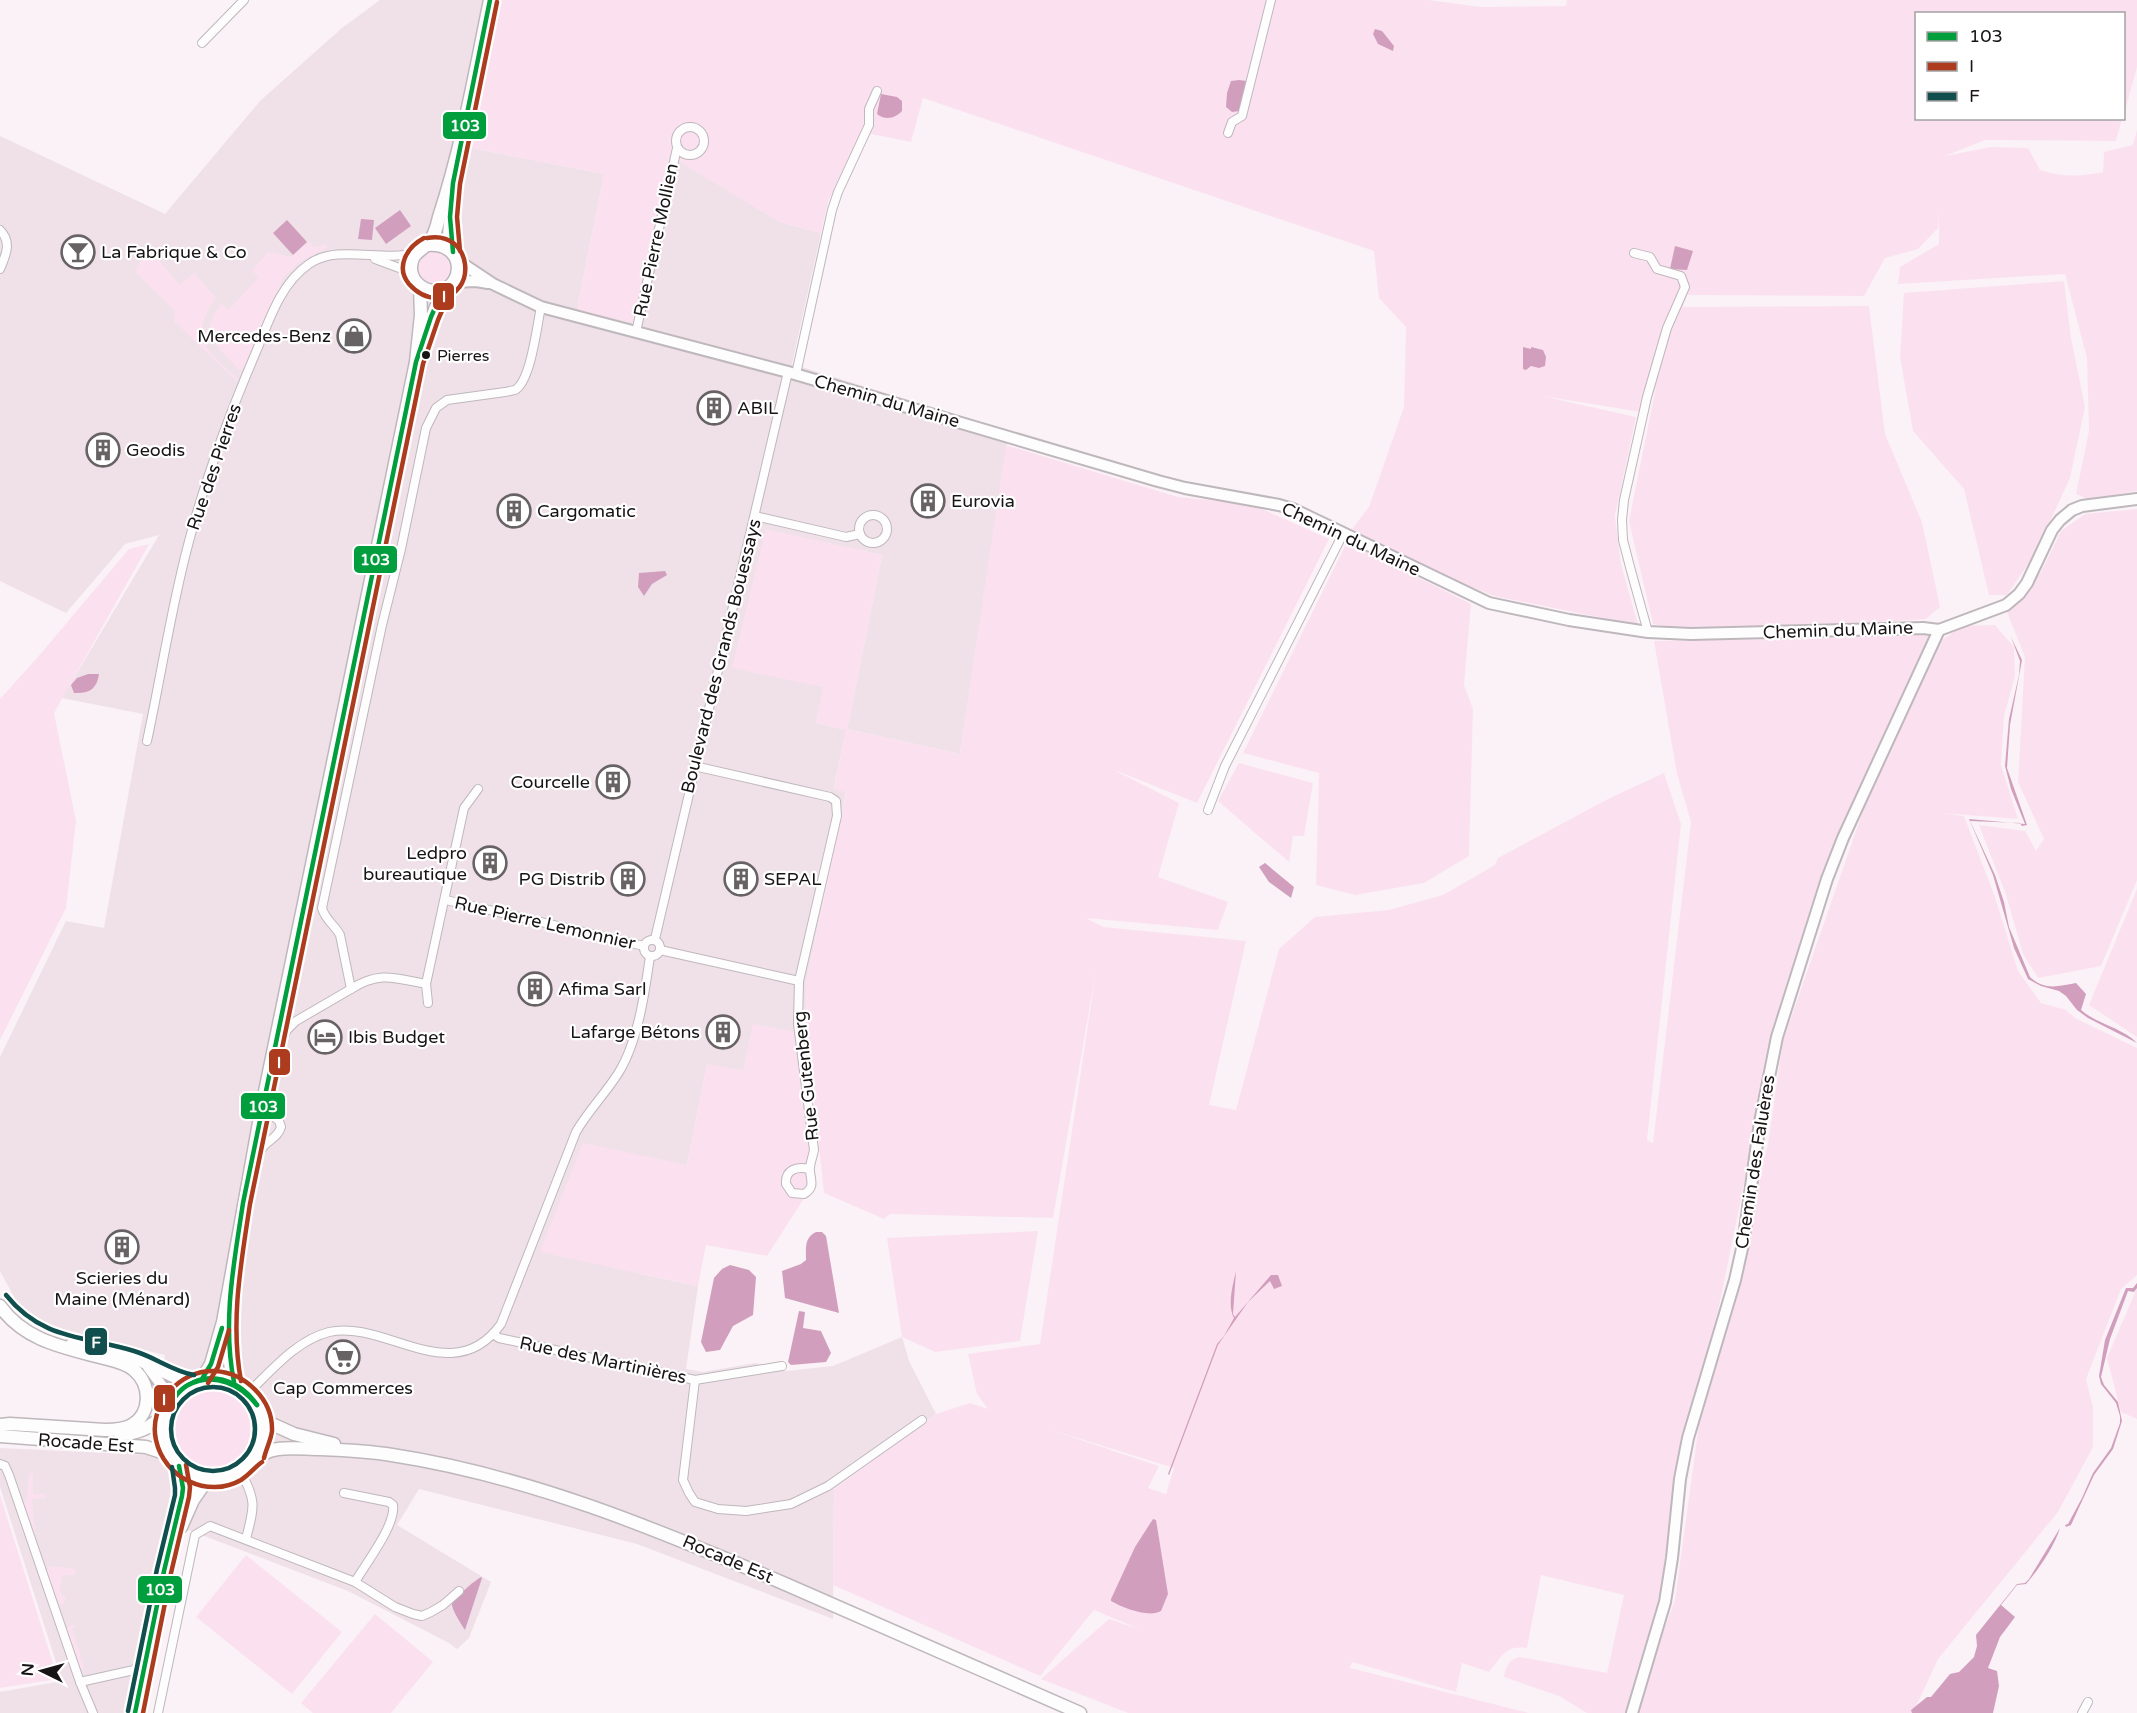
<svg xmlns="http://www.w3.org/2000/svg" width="2137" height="1713" viewBox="0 0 2137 1713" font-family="'Varela Round',sans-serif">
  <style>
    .built { fill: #f0e1e9 }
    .green { fill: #fbe1ef; fill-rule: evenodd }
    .water { fill: #d19fbd }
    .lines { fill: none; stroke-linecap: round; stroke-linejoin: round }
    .street-casing { stroke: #beb7bb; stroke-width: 10 }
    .secondary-casing { stroke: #beb7bb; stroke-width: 14 }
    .primary-casing { stroke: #beb7bb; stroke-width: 15 }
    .street { stroke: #fefdfe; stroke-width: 8 }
    .secondary { stroke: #fefdfe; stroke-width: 10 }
    .primary { stroke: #fefdfe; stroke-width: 12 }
    .bus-1-casing { stroke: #fff; stroke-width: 9 }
    .bus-2-casing { stroke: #fff; stroke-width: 9 }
    .bus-3-casing { stroke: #fff; stroke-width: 9 }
    .bus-1 { stroke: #009e3d; stroke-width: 4.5 }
    .bus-2 { stroke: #ad3c1e; stroke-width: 4.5 }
    .bus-3 { stroke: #104f4d; stroke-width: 4.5 }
    .bus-dot { fill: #181416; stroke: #fff; stroke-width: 2 }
    .labels { text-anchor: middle; stroke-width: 4.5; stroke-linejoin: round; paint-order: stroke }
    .bus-label { font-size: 16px; fill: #181416; stroke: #fff; text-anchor: start }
    .street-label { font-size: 18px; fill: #181416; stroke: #fff }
    .poi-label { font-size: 18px; fill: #181416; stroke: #fff; text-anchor: start }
    .line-badge { stroke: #fff; stroke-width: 2 }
    .badge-label { font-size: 16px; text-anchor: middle; font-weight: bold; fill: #fff }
  </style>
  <rect width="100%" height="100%" fill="#faf2f6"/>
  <polygon class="built" points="380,0 501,0 472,148 604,174 578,304 635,323 670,155 780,222 821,233 792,364 1009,431 960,754 847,729 882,555 766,530 824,687 816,723 846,730 834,788 846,791 806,984 807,1034 743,1071 707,1065 687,1165 641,1274 698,1286 686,1369 703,1372 755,1363 787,1371 833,1366 902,1337 909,1361 936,1414 834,1489 833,1619 637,1544 419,1489 397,1525 491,1582 469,1638 457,1649 449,1643 348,1591 165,1521 145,1609 125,1713 0,1713 0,1692 62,1681 0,1487 0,1448 149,1455 165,1355 55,1329 19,1306 0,1271 0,1057 66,921 104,928 143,714 62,698 159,535 125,544 66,613 0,581 0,136 165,214 260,101 342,28"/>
  <g class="green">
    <path d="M501,0H1429L1480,7L1566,6L1567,0H2137V67L2124,115V14H1916V118L2122,119L2116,141L1985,140L1945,156L1991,147L2028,148L2040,170C2063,177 2079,177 2103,172L2104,152L2133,145L2137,130V491L2088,499L2076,494L2089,431L2087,358L2065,274L1898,284L1900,267L1939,244V213L1938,228L1918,249L1885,258L1864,296L1687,295L1683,307L1869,306L1885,434L1922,522L1940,607L1926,619L1703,634L1653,624L1629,521L1656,387L1647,413L1542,396L1636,417L1615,516L1621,564L1638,625L1494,596L1426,568L1352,529L1369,507L1404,407L1406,327L1379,298L1374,251L923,98L911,142L861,132L828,202L821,233L780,222L670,156L635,323L577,310L604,174L472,148Z"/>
    <path d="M310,241L313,247L326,244L327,248L299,262L284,277L243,370L238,369C218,344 197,337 221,304L229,310L259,277L252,271L268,252L291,257Z"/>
    <path d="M148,248L180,285L194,273L216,298C187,338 207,351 238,379L237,381L174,321L175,311L135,272Z"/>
    <circle cx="435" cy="268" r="17"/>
    <polygon points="2064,281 2071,338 2085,407 2070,478 2035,554 2007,595 1989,595 1964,489 1913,431 1900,357 1904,293"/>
    <path d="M1006,445L1178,497L1251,504L1329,539L1197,803L1112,769L1179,803L1158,877L1228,902L1218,930L1086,918L1103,927L1246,941L1209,1105L1236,1110L1279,949L1315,917L1389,910L1443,895L1495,865L1498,858L1608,799L1664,773L1681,824L1647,1140L1653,1143L1691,822L1677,774L1654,641L1819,638L1931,633L1819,881L1780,1007L1721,1297L1669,1524L1663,1585L1658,1610L1625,1713H1587L1559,1696L1504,1677C1506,1666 1509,1659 1520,1657L1607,1673L1624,1595L1541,1575L1527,1648C1504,1645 1502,1657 1489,1672L1462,1663L1456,1692L1352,1662L1350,1668L1529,1713H1128L1041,1679L1109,1619L1139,1629L1094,1610L1040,1676L833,1585L834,1489L936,1414L970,1403L988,1409L977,1394L968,1354L1040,1344L1096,971L1053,1218L890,1214L884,1219L824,1193L808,1046L812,1186L767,1256L706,1245L698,1286L540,1252L583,1143L687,1165L707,1064L743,1071L753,1024L807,1034L806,984L846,792L834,789L846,730L816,723L823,687L732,668L766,529L882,555L847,729L960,754ZM1048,1429L1174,1468L1166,1494L1148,1488L1159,1466Z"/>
    <polygon points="2137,509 2137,880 2101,966 2038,978 2023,954 2006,895 1979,825 2025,831 2036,851 2044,839 2018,782 2025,657 2007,612 2041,572 2061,531 2085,514"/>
    <polygon points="1347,542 1471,604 1464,685 1473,709 1469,856 1424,883 1355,895 1316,885 1319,773 1243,753"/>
    <polygon points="149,544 54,713 76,821 66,908 0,1040 0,699 37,658 129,549"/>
    <polygon points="1995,625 2014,647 2015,676 2004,716 2001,765 2018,819 1941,813 1964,816 1995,897 2018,971 2041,1003 2066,1010 2075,1018 2137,1048 2137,1275 2121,1289 2086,1379 2093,1407 2093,1447 2058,1512 1938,1659 1913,1713 1633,1713 1675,1600 1705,1380 1768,1144 1783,1041 1865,805 1940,641 1963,626"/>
    <polygon points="1239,763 1313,783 1304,836 1293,836 1289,862 1218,801"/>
    <polygon points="2137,889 2137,1037 2089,1005"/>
    <polygon points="1038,1231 1020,1341 935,1352 902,1337 887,1238"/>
    <polygon points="2137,1288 2137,1419 2121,1412 2107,1358"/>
    <circle cx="213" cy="1430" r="43"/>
    <polygon points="33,1472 33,1494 45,1494 45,1499 32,1499 35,1538 33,1537 22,1501 27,1499 29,1474"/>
    <polygon points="0,1495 58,1679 0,1688"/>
    <polygon points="246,1555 342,1632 292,1694 196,1617"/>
    <polygon points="50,1566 75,1569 75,1575 62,1575 62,1582 59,1586 62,1595 66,1599 63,1604 59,1605 56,1602 46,1573"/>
    <polygon points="375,1614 433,1662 391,1713 313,1713 301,1703"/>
    <polygon points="70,1625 78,1626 72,1628 84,1668 80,1669 66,1630"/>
  </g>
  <g class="water">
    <polygon points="1375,29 1382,31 1394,46 1393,51 1378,44 1373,34"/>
    <polygon points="1239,80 1247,81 1240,111 1232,112 1226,107 1227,93 1231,81"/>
    <path d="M881,94L897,97L902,101V111C896,118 885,121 877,114Z"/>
    <polygon points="400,210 411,226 386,244 375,228"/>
    <polygon points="361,219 374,220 372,240 358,239"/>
    <polygon points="287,220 307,242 293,255 273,233"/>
    <polygon points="1675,246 1693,251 1687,270 1670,269"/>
    <polygon points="1523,347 1531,349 1531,347 1543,350 1546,357 1545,366 1539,368 1531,366 1526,370 1523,369"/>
    <polygon points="665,571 667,575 652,584 644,596 638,587 639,573"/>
    <path d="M2011,637L2022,660L2010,725L2007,768L2027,825L2022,826L2020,823L1970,821L1995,875L2004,902L2009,927L2030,977C2045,991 2058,986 2076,983L2086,994L2081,1010C2097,1024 2123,1028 2137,1043L2088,1018L2077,1010L2066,996L2059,991L2041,986L2028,979L2014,948L1993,875L1969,819L2025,824L2011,789L2005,766L2009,719L2019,675L2020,661Z"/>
    <path d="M88,674H99C97,689 89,694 74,693L71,685L77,678Z"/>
    <polygon points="1265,863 1294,887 1291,898 1269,882 1259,867"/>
    <path d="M816,1232H822L826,1236L839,1313L785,1298L782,1271L801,1264L806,1260C806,1248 804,1238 816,1232Z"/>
    <polygon points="730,1265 749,1270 756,1277 753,1315 733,1326 720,1350 706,1352 701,1342 714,1278 722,1269"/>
    <path d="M1236,1271L1233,1314L1235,1317L1271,1275H1278L1282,1286L1274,1289L1270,1281L1248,1302L1218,1345L1169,1475L1168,1474L1217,1344L1224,1336L1234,1318C1227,1306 1233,1284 1236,1271Z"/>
    <polygon points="2137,1283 2137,1288 2134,1292 2128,1291 2110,1339 2101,1377 2104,1385 2118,1402 2122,1421 2113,1449 2094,1475 2071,1525 2066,1527 2065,1525 2068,1524 2082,1498 2093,1473 2111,1448 2120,1423 2120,1416 2116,1403 2101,1384 2099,1376 2105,1340 2126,1288 2133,1288"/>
    <polygon points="799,1311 805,1312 803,1328 821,1331 831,1353 826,1362 791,1365 788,1362"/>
    <path d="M1153,1519L1156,1520L1157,1526L1168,1594L1161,1611C1149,1618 1123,1608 1111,1601V1599L1135,1547Z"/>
    <path d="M2060,1528C2054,1547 2039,1569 2026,1584L2017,1585L2001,1605L2015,1617L2000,1637L1988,1668L1997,1671L1999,1686L1993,1713H1912L1911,1710L1927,1697H1931L1950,1674L1959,1672L1974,1657L1977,1646L1976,1635L2017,1584L2025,1583L2029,1579Z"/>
    <path d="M481,1577L482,1578L465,1630C462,1626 451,1608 452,1604C455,1597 474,1581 481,1577Z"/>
  </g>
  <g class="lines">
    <defs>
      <g id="street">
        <polyline points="202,43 244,0"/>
        <circle cx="690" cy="141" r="14"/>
        <polyline points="1228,133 1232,122 1242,116 1271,0"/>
        <path d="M0,230C12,242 6,255 0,269"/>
        <polyline points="1634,253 1650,257 1657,269 1681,276 1685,287 1667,328 1647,397 1624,500 1622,520 1623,540 1630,567 1648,632"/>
        <polyline points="375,259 402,269 413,276"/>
        <polyline points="636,332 677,148"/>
        <polyline points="796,374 832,210 838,192 869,125 869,109 877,91"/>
        <circle cx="873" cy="529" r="14"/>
        <polyline points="755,516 846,537 860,534"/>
        <path d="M147,741C161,676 171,609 188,545C205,479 229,415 256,352C269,321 280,284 309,264C337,244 382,262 415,253"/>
        <polyline points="694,766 830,797 836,801 837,816 799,981"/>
        <polyline points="1208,810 1225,766 1343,534"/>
        <polyline points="446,900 644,946"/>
        <polyline points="655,939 788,372"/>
        <circle cx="652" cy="948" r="8"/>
        <path d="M660,950L799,981L798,1024L814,1150C813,1156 809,1166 810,1171C811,1182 815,1187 804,1194L792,1193L786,1184C785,1170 796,1166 809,1169"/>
        <path d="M426,984C394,978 380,971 351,989L340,935C335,925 325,920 322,908L382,625L401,549L426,428L436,408L447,400L505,392C506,392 514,390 515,390C531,381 537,325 541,307"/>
        <polyline points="428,1003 426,984 464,808 478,789"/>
        <polyline points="277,1049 287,1030 296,1021 351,989"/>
        <path d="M257,1159C262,1140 277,1141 281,1127L279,1121L262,1106"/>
        <polyline points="493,1334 499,1338 695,1380 683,1480 689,1493 695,1502 718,1509 746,1511 791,1504 828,1486 922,1420"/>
        <polyline points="695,1380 782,1366"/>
        <path d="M249,1392C272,1370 297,1340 329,1332C385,1319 453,1391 501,1324L576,1132C588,1111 606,1093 619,1072C638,1041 645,992 650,956"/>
        <polyline points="0,1464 5,1466 9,1475 80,1682 93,1713"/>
        <path d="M241,1472C257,1502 254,1507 246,1539"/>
        <path d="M344,1493L389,1502L393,1505C396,1525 366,1563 355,1582"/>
        <polyline points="80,1682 134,1670 141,1662 142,1658"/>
        <polyline points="158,1713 195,1535 210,1526 355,1582 395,1607 413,1614 422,1616 431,1612 443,1605 459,1591"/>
        <polyline points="2082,1713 2088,1702"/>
      </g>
      <g id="secondary">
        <polyline points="457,260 493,284 541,307 788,372 1158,481 1185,488 1279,505 1293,509 1489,603 1569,620 1648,632 1691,634 1923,628 1939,630 2006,605 2019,594 2027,583 2052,530 2060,520 2072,510 2082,506 2137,499"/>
        <polyline points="453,282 476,281 488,283"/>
        <polyline points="71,1344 135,1359 175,1378 193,1382"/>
        <polyline points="148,1367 165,1390 169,1404"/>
        <polyline points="1632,1713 1665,1602 1672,1558 1680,1479 1688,1438 1735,1280 1743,1244 1760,1122 1777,1037 1827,879 1843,838 1939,630"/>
      </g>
      <g id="primary">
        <polyline points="452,196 449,236 453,252"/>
        <path d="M428,245C466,242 466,287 438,291C423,292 410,281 411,266C412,252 422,251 429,242C435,235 437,226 439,217C462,147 475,73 490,0"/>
        <polyline points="423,341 443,289"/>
        <path d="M0,1306C24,1340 62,1347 100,1357C111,1360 125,1362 134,1370C151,1384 152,1413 132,1425C124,1430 114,1430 105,1430L10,1424L0,1425"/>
        <path d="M230,1321C228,1343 228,1361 234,1382"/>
        <polyline points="202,1379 211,1364 223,1322 262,1106 416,362 421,315 420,286"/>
        <polyline points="263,1420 294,1434 334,1444"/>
        <path d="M120,1434C139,1434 151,1427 164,1415"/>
        <polyline points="0,1436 146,1447 170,1455"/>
        <path d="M257,1456C287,1388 199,1349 169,1405C150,1439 177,1482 216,1480C243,1478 253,1452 278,1449C292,1447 306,1449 320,1449C344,1450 368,1451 392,1455C529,1476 656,1529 783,1583C883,1626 981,1670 1080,1713"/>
        <polyline points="181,1527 193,1500 207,1480"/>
        <polyline points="135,1713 164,1571 182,1496 183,1488 179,1466"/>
      </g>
    </defs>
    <use href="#street" class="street-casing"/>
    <use href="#secondary" class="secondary-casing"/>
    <use href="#primary" class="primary-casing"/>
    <use href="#street" class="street"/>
    <use href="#secondary" class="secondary"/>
    <use href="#primary" class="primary"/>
    <defs>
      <g id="bus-1">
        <polyline points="453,252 450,217 453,183 490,0"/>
        <polyline points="202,1379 211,1364 222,1328"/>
        <path d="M234,1382C222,1322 234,1263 243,1203L416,362L431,317L443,289"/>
        <path d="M174,1398C198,1367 237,1375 257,1405"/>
        <path d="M174,1398C178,1393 183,1387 188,1385C215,1372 240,1384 257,1405"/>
        <polyline points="135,1713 164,1571 182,1496 183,1488 179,1466"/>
      </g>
      <g id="bus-2">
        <path d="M424,238C407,247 395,267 409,284C417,293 425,298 437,298C479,297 473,229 427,238"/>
        <polyline points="460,251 457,217 460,184 497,2"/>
        <path d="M241,1381C230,1322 241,1263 250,1204L423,364L438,320L450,292"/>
        <polyline points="208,1383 218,1367 229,1330"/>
        <path d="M262,1462C255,1467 249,1475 241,1480C208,1499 164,1478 156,1440C148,1405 180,1369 215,1371C246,1373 273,1400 272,1431C271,1440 266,1449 264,1458"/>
        <polyline points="143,1713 171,1573 189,1497 190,1487 186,1465"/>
      </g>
      <g id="bus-3">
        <path d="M6,1295C42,1340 84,1336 134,1351C155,1357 172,1371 194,1375"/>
        <circle cx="213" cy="1429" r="42"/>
        <polyline points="128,1711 157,1569 175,1495 175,1488 172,1467"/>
      </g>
    </defs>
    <use href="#bus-1" class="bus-1-casing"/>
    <use href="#bus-2" class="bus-2-casing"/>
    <use href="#bus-3" class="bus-3-casing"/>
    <use href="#bus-1" class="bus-1"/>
    <use href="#bus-2" class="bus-2"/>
    <use href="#bus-3" class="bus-3"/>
  </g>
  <defs>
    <symbol id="bar-ring" viewBox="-11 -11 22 22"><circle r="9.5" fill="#fff" stroke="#676264" stroke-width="1.5"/><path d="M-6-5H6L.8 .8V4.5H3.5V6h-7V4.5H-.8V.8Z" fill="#676264"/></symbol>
    <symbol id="shop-ring" viewBox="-11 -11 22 22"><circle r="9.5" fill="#fff" stroke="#676264" stroke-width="1.5"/><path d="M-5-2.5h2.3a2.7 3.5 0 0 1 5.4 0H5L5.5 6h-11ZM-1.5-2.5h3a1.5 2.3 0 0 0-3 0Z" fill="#676264"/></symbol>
    <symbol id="building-ring" viewBox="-11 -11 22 22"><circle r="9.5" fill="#fff" stroke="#676264" stroke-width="1.5"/><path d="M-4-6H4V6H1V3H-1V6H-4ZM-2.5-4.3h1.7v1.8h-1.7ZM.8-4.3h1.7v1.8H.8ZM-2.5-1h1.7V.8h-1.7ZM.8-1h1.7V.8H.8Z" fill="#676264"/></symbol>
    <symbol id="hotel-ring" viewBox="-11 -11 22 22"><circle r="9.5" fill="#fff" stroke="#676264" stroke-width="1.5"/><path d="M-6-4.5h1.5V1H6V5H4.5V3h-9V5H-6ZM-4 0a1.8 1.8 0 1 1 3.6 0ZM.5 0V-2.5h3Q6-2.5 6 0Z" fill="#676264"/></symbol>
    <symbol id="supermarket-ring" viewBox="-11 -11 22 22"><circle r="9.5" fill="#fff" stroke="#676264" stroke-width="1.5"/><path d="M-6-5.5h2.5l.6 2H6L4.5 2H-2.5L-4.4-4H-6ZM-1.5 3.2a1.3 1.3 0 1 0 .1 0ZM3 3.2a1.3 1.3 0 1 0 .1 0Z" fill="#676264"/></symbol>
  </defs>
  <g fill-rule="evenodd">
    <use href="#bar-ring" x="59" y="233" width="38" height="38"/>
    <use href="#shop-ring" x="335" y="317" width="38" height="38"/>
    <use href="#building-ring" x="695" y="389" width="38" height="38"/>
    <use href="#building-ring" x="84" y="431" width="38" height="38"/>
    <use href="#building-ring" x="909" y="482" width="38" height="38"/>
    <use href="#building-ring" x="495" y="492" width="38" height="38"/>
    <use href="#building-ring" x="594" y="763" width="38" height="38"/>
    <use href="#building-ring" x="471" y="844" width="38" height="38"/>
    <use href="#building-ring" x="609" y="860" width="38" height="38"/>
    <use href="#building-ring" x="722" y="860" width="38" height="38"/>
    <use href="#building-ring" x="516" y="970" width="38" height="38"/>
    <use href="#building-ring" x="704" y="1013" width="38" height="38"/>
    <use href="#hotel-ring" x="306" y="1018" width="38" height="38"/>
    <use href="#building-ring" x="103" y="1228" width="38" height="38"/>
    <use href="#supermarket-ring" x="324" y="1338" width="38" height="38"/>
  </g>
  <circle class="bus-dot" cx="426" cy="355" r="5"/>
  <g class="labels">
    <g class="bus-label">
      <text x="437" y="361">Pierres</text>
    </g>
    <g class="street-label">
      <text transform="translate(656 240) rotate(-78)" y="6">Rue Pierre Mollien</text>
      <text transform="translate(887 401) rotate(16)" y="6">Chemin du Maine</text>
      <text transform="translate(214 467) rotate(-71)" y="6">Rue des Pierres</text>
      <text transform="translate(1351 539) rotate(25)" y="6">Chemin du Maine</text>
      <text transform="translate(1838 630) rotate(-2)" y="6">Chemin du Maine</text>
      <text transform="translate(721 656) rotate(-76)" y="6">Boulevard des Grands Bouessays</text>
      <text transform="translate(545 923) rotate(13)" y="6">Rue Pierre Lemonnier</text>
      <text transform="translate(806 1076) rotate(-96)" y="6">Rue Gutenberg</text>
      <text transform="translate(1755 1162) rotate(-81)" y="6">Chemin des Faluères</text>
      <text transform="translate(603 1360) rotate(12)" y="6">Rue des Martinières</text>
      <text transform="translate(86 1443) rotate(4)" y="6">Rocade Est</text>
      <text transform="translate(728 1559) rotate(23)" y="6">Rocade Est</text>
    </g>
    <g class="poi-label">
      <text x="101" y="258">La Fabrique &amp; Co</text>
      <text x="331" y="342" text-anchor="end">Mercedes-Benz</text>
      <text x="737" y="414">ABIL</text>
      <text x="126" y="456">Geodis</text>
      <text x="951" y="507">Eurovia</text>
      <text x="537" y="517">Cargomatic</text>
      <text x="590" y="788" text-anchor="end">Courcelle</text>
      <text x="467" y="859" text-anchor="end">Ledpro<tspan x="467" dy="21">bureautique</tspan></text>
      <text x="605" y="885" text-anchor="end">PG Distrib</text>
      <text x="764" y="885">SEPAL</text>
      <text x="558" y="995">Afima Sarl</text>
      <text x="700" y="1038" text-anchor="end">Lafarge Bétons</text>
      <text x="348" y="1043">Ibis Budget</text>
      <text x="122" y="1284" text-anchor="middle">Scieries du<tspan x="122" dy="21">Maine (Ménard)</tspan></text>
      <text x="343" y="1394" text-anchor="middle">Cap Commerces</text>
    </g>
  </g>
  <g class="line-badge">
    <rect x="442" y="111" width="45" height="29" rx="6" fill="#009e3d"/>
    <rect x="432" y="282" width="23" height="29" rx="6" fill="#ad3c1e"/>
    <rect x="353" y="545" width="45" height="29" rx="6" fill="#009e3d"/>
    <rect x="268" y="1048" width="23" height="28" rx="6" fill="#ad3c1e"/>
    <rect x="240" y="1092" width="46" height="28" rx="6" fill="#009e3d"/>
    <rect x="84" y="1327" width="24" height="29" rx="6" fill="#104f4d"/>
    <rect x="153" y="1384" width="23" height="29" rx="6" fill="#ad3c1e"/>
    <rect x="137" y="1575" width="46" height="29" rx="6" fill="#009e3d"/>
  </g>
  <g class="badge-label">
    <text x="465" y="131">103</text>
    <text x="444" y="302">I</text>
    <text x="375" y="565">103</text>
    <text x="279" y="1068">I</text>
    <text x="263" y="1112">103</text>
    <text x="96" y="1348">F</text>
    <text x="164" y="1405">I</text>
    <text x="160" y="1595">103</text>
  </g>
  <rect x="1915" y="12" width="210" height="108" fill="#ffffff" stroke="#a3a1a2" stroke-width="1.5"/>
  <rect x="1927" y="32" width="30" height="9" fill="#009e3d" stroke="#a3a1a2" stroke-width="1.5"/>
  <text x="1969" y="42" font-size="18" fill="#181416">103</text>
  <rect x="1927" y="62" width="30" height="9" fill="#ad3c1e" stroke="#a3a1a2" stroke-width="1.5"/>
  <text x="1969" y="72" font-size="18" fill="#181416">I</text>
  <rect x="1927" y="92" width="30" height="9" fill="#104f4d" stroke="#a3a1a2" stroke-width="1.5"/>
  <text x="1969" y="102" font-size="18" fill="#181416">F</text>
  <g transform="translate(42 1671) rotate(275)" stroke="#ffffff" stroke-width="4.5" paint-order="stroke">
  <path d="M0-4.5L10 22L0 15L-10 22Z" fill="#181416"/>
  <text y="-9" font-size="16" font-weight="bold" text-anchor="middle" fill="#181416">N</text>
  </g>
</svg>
